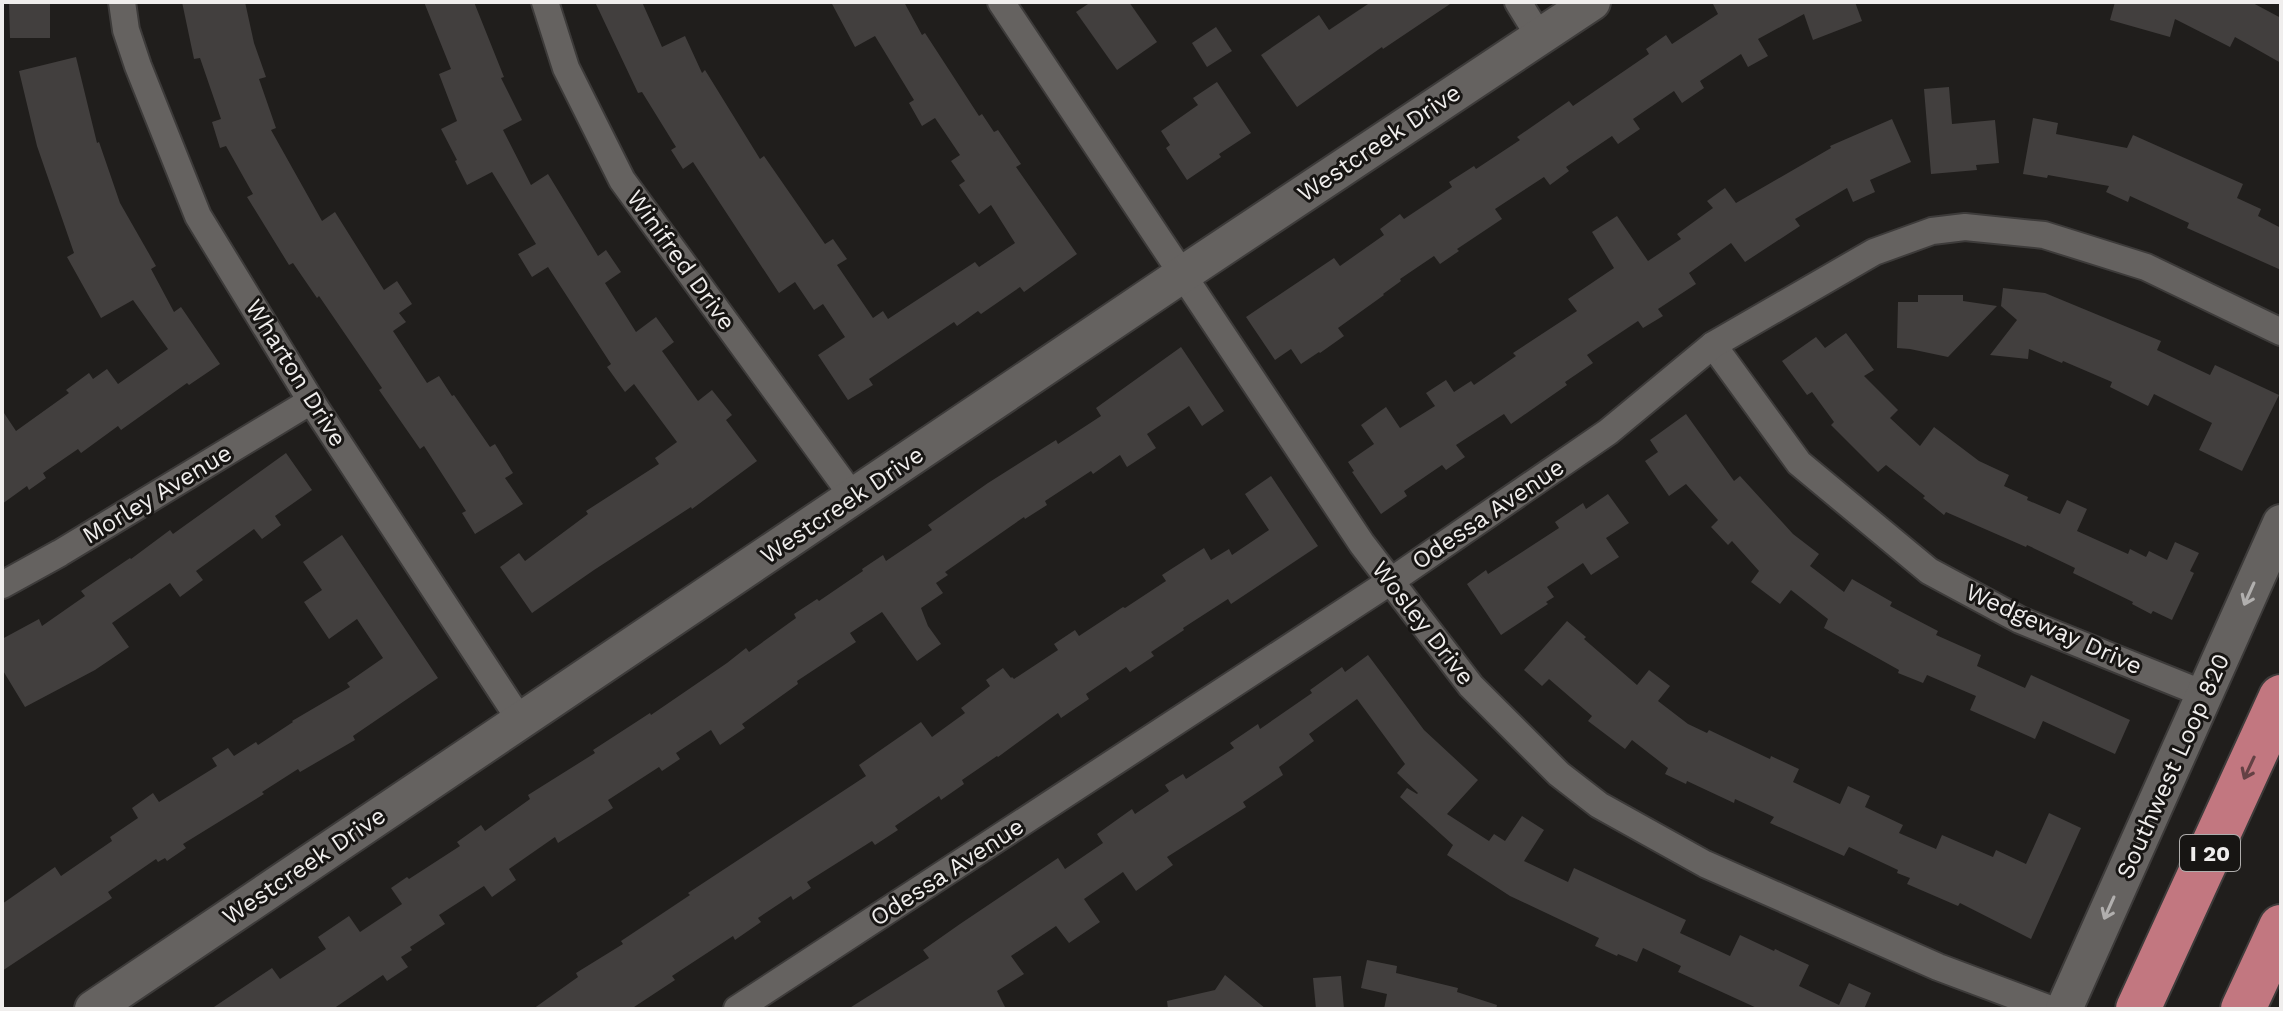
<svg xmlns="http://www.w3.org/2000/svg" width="2283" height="1011" viewBox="0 0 2283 1011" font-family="'Work Sans',sans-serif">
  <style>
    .building { fill: #423f3e }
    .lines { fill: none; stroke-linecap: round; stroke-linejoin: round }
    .street-casing { stroke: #3d3b3a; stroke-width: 30 }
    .secondary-casing { stroke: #3d3b3a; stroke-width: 40 }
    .highway-casing { stroke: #3d3b3a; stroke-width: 48 }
    .street { stroke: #656260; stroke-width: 26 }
    .secondary { stroke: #656260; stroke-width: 36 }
    .highway { stroke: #c27780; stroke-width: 44 }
    .oneway { stroke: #b1afae }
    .oneway2 { stroke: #644144 }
    .labels { text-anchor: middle; stroke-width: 6; stroke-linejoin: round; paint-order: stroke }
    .shield { fill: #171513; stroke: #afadac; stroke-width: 2 }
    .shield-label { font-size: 22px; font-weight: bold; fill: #f0eeed }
    .street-label { font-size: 24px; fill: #f0eeed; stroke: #171513 }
  </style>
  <rect width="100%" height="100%" fill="#201e1c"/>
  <g class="building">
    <polygon points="9,2 50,2 50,38 10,38"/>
    <polygon points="182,2 245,2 254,43 266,77 259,79 276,128 271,130 322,221 335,212 384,290 397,281 412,304 399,313 406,322 393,331 427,383 439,376 452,396 454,395 490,447 495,444 513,473 505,478 523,504 475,534 462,513 466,511 424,446 420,449 379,390 382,388 319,296 317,298 293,263 289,265 247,197 253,194 226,146 220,148 212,122 221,119 200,58 194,59"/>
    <polygon points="424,2 474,2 504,77 501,78 522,120 503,130 531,185 548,174 598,256 606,250 621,272 605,283 636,332 656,317 674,342 662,351 698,401 712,390 732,415 726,420 757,461 692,509 691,507 594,570 532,613 500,567 519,553 525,561 588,514 586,511 659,464 655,458 677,442 634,384 625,392 607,367 611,364 548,267 532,277 518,254 536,244 492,172 467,185 455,161 457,160 441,129 457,121 439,74 451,69"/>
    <polygon points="595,2 642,2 662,47 685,36 702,73 705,70 760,159 764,156 825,244 833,239 847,259 837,265 873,318 883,311 888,319 975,262 979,267 1015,243 991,205 979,214 959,185 965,181 951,161 960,155 935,118 922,126 909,103 914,100 875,36 855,47 831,2 904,2 922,35 925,33 979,116 982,114 994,132 998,130 1021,164 1016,167 1077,254 1024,292 1020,287 981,314 978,311 957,326 954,322 869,379 873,385 848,400 818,355 845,337 823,304 814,310 795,282 779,293 693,162 683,169 671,150 676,147 642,92 638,93"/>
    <polygon points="1091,2 1129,2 1157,42 1117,70 1076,12"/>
    <polygon points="1371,2 1453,2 1383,49 1382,47 1297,107 1261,55 1319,15 1329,30"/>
    <polygon points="1712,2 1855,2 1862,21 1813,40 1804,14 1758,39 1768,56 1748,67 1741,54 1700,81 1704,88 1682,103 1674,91 1633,119 1640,129 1618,144 1612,136 1566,167 1569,171 1550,185 1544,177 1495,209 1502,219 1457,249 1459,251 1440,264 1434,256 1400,279 1401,281 1383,294 1384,295 1338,328 1344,336 1320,353 1319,352 1301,364 1291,349 1275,360 1246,317 1334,258 1340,266 1384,235 1380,229 1400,214 1404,219 1452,187 1449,182 1474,166 1476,169 1520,140 1517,137 1569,101 1573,106 1649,54 1646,49 1666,35 1672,44 1718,14"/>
    <polygon points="2115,2 2251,2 2281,18 2281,63 2235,37 2230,47 2175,19 2170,37 2110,20"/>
    <polygon points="1216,27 1232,51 1207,67 1192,43"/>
    <polygon points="76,57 97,143 99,142 120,203 156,266 151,269 174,312 181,307 220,364 189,385 187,383 121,430 118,426 81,453 78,449 43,473 46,478 29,490 27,486 2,504 2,410 16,431 69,393 66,390 89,373 93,379 107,369 118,384 168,349 133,300 101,318 67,257 74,253 37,146 19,71"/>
    <polygon points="1217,82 1251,133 1219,154 1221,157 1187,180 1166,148 1170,145 1161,131 1198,105 1193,98"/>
    <polygon points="1949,87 1952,124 1995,120 1999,163 1976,165 1977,170 1931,174 1924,89"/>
    <polygon points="2033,118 2058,123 2056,134 2127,148 2133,135 2243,184 2237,198 2261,209 2258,216 2281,228 2281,270 2187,228 2189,223 2130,196 2128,202 2106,192 2109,186 2048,175 2047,178 2023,174"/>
    <polygon points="1892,119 1911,162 1870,180 1875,192 1853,202 1847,188 1795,219 1800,226 1745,262 1731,243 1689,273 1696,284 1658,309 1663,316 1643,328 1638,321 1587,355 1593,363 1565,382 1567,385 1511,424 1504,414 1456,445 1465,457 1446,470 1442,465 1404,491 1407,496 1381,514 1352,472 1354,471 1348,462 1374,444 1361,425 1386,407 1400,428 1435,406 1426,393 1446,380 1454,392 1471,381 1474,385 1516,356 1513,353 1577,311 1568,299 1614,268 1592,232 1617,216 1648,261 1681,239 1677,234 1713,208 1707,201 1725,188 1736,203 1831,148 1830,146"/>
    <polygon points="2003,288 2045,293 2161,341 2157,350 2210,375 2215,365 2279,395 2242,471 2199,450 2212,423 2154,394 2148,406 2110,387 2112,382 2063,361 2062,363 2029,349 2028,359 1990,355 2017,320 2001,306"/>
    <polygon points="1918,295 1963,295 1963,301 1997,306 1948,357 1910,349 1897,348 1898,302 1918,302"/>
    <polygon points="1846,333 1874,370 1864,376 1898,410 1890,418 1920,446 1934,427 1979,461 2009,475 2004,486 2028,497 2027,500 2060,514 2067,500 2087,509 2077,531 2128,554 2130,549 2146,557 2149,551 2167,560 2175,542 2199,553 2190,571 2194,573 2172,620 2153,611 2151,614 2132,604 2133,602 2073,573 2075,568 2027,545 2026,547 1946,512 1944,515 1923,498 1925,496 1886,465 1878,472 1831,425 1834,422 1812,392 1807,395 1782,361 1816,337 1825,348"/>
    <polygon points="1181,347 1224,411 1202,426 1189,406 1147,434 1156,448 1127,467 1120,455 1093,474 1091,471 1045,501 1047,505 1025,519 1024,517 945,572 948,575 936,583 943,593 921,608 928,626 941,644 917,661 882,612 850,633 856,642 797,681 798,684 742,724 745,728 720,745 711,730 676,753 680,759 662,771 659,767 608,800 613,808 558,843 555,837 509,869 516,880 492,897 484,886 439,915 445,924 410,947 412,950 401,957 408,967 387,981 383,975 333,1009 211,1009 272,968 280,979 326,949 318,937 349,916 360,932 402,904 391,888 407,877 409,879 460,846 457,842 481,825 485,831 530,799 528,795 595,753 593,750 650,713 651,715 727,663 746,648 749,652 796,618 794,614 817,599 819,601 863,571 862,569 883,555 886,561 932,530 928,525 988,483 1056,440 1058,444 1101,416 1096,408"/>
    <polygon points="1686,414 1734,481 1740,476 1793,534 1819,554 1810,566 1844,592 1852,579 1892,602 1890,606 1938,631 1936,635 1981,655 1977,666 2025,688 2031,675 2130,720 2115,754 2043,721 2035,739 1970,710 1976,696 1927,675 1923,683 1898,673 1899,670 1824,628 1828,619 1791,590 1780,604 1751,582 1759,571 1732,541 1728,545 1711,527 1718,520 1686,484 1669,496 1645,461 1658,452 1650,440"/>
    <polygon points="286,453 312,490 275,516 281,525 262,539 254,529 196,571 203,580 180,597 170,583 112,623 129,647 95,670 25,707 2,669 2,639 39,619 42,626 85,596 81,591 130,558 131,559 170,530 173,534"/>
    <polygon points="1271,476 1318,546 1231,604 1228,599 1183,628 1184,630 1151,652 1154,656 1130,672 1126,667 1086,694 1089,699 1061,718 1058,713 998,757 997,756 962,780 964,784 941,800 939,796 895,826 898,830 875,845 872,841 807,882 811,888 793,900 791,896 758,918 761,922 735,940 733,936 672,976 675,980 631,1009 533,1009 578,977 576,973 623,944 621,941 690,895 688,893 866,776 859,765 921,722 932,737 965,713 961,708 990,686 986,680 1003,668 1011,678 1012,677 1014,679 1058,650 1054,644 1075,630 1079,636 1123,607 1125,608 1166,581 1162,575 1204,548 1211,560 1229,549 1232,555 1269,530 1245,494"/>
    <polygon points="1608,494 1629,523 1606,538 1619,557 1591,575 1583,563 1547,587 1554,597 1546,602 1548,604 1501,635 1467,584 1486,570 1488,574 1559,528 1555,522 1583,503 1586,509"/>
    <polygon points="342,535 438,678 353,736 355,740 300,772 298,769 262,792 264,794 183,844 186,848 167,861 165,858 158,862 156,859 108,892 112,898 2,971 2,904 55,867 61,876 112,841 110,837 138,818 132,808 153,793 159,802 217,766 212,758 228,748 234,756 256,742 258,745 293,722 292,721 350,687 347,683 383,658 357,619 329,639 304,602 322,590 303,562"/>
    <polygon points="1567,621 1586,637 1584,639 1637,685 1649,670 1670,686 1658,701 1688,724 1707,733 1709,730 1770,759 1771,756 1799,769 1793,782 1840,804 1848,786 1870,796 1865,807 1903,825 1899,833 1936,849 1942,835 1993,857 1996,850 2026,864 2049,813 2081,828 2031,939 1960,903 1958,906 1907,884 1910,878 1897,873 1898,870 1849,847 1844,856 1770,823 1774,817 1735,799 1734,803 1687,781 1686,784 1665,774 1668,768 1632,740 1625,749 1588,721 1592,716 1549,679 1542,686 1524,670"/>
    <polygon points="1368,655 1424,730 1478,780 1447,814 1489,841 1494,834 1505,841 1522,816 1544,830 1524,861 1568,882 1574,868 1621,890 1686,920 1680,933 1730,956 1740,935 1774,951 1775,949 1809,965 1799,986 1839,1005 1849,983 1871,993 1864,1009 1759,1009 1678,972 1681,966 1643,948 1637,962 1618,954 1617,956 1595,946 1599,938 1510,896 1447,855 1453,845 1400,797 1407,788 1417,794 1418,793 1397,773 1405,764 1357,699 1309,734 1314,741 1279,767 1283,775 1243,802 1246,807 1167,857 1173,865 1136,891 1123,872 1084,899 1100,922 1069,943 1056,926 1011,956 1024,974 997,991 1006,1009 848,1009 929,958 923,950 960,924 1058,858 1065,869 1103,843 1097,834 1132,809 1135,814 1169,791 1165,785 1183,774 1186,779 1234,748 1230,743 1258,724 1260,729 1312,693 1310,690 1342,667 1345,672"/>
    <polygon points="1367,960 1397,966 1396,973 1458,988 1457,992 1497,1005 1496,1009 1384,1009 1387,994 1361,988"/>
    <polygon points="1225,975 1266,1009 1168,1009 1167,1001 1215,990"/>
    <polygon points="1341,976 1344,1009 1316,1009 1313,978"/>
  </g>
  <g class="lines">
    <defs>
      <g id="street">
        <polyline points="122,2 126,30 138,66 198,216 311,401 520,720"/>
        <polyline points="545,2 566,68 622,180 854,498"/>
        <polyline points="1001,2 1362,544 1471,686 1559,774 1599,805 1705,864 1938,967 2050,1009"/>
        <polyline points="1518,2 1539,36"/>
        <polyline points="1713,345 1799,463 1929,571 2020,620 2204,694"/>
        <polyline points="2,585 60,553 311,401"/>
        <polyline points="737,1009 1391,581 1608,432 1713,345 1874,252 1932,231 1965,227 2044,235 2146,267 2281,332"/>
      </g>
      <g id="secondary">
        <polyline points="93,1009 1183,274 1592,2"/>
        <polyline points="2064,1009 2281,523"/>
      </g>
      <g id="highway">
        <polyline points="2138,1009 2281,697"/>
        <polyline points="2243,1009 2281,927"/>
      </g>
    </defs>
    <use href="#street" class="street-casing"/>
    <use href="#secondary" class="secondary-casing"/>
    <use href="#highway" class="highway-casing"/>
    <use href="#street" class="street"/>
    <use href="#secondary" class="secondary"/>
    <use href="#highway" class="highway"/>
  </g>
  <defs><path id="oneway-shaft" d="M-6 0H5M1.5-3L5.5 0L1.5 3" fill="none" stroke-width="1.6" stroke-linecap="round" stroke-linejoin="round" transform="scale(2)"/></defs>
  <g class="oneway">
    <use href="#oneway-shaft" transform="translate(2249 594) rotate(114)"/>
    <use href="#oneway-shaft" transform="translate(2109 908) rotate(114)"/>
  </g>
  <use class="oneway2" href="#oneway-shaft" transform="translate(2249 768) rotate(115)"/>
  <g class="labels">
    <rect class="shield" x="2180" y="835" width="60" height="36" rx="6"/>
    <g class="shield-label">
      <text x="2210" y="861">I 20</text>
    </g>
    <g class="street-label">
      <text transform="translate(1379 143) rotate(-34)" y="8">Westcreek Drive</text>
      <text transform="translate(681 260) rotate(54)" y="8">Winifred Drive</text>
      <text transform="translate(296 373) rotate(58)" y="8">Wharton Drive</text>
      <text transform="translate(157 494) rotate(-31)" y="8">Morley Avenue</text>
      <text transform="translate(842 505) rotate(-34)" y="8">Westcreek Drive</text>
      <text transform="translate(1488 514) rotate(-34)" y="8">Odessa Avenue</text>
      <text transform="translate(1423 623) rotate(52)" y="8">Wosley Drive</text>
      <text transform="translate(2054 629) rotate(24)" y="8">Wedgeway Drive</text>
      <text transform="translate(2173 766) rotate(-66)" y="8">Southwest Loop 820</text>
      <text transform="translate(304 866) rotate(-34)" y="8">Westcreek Drive</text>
      <text transform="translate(947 872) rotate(-33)" y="8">Odessa Avenue</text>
    </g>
  </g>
  <rect width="2283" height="1011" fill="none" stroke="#f0eeed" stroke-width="8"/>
</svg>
